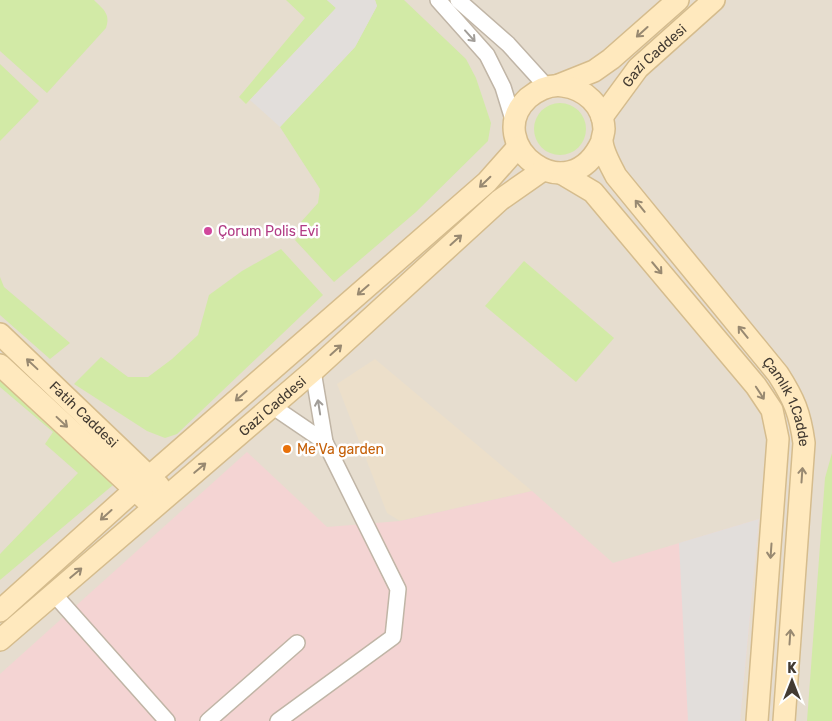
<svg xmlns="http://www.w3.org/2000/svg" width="832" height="721" viewBox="0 0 832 721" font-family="Rubik,sans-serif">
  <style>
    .residential { fill: #e6ddcf }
    .education { fill: #ecdfca }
    .medical { fill: #f4d4d3 }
    .green { fill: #d2eaa6 }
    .parking { fill: #e2dedb }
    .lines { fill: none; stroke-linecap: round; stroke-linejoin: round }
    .street-casing { stroke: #c0b5a6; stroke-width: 18 }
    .secondary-casing { stroke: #d5bc8d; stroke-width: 24 }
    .street { stroke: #fff; stroke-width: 15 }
    .secondary { stroke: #ffe9be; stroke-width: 21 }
    .oneway { stroke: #988971 }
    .oneway2 { stroke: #a19d98 }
    .hotel-dot { fill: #d1479c; stroke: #fff; stroke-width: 2 }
    .food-dot { fill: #e8710a; stroke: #fff; stroke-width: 2 }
    .labels { text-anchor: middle; stroke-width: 5; stroke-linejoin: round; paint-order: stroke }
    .street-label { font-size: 14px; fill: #433b32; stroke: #fff }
    .hotel-label { font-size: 14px; fill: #b23c85; stroke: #fff; text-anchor: start }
    .food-label { font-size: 14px; fill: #c56008; stroke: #fff; text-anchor: start }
  </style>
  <rect width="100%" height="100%" fill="#f2ebe1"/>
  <rect class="residential" x="0" y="0" width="832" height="721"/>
  <polygon class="education" points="375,359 532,491 400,521 387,513 337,384"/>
  <polygon class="medical" points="247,452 327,527 400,521 532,491 613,563 759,519 740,721 0,721 0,674"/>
  <g class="green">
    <path d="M0,0H94C103,9 111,14 106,28L47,93L0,51Z"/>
    <polygon points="286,0 327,0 336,8 246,104 239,97 305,18"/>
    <polygon points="375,0 404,0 466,59 476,78 491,123 488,141 416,212 334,282 295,240 307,230 301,222 318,203 320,189 280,127 355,47 377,6"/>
    <polygon points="0,64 39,101 0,141"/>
    <circle cx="560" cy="129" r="26"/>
    <polygon points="281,249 323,295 177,434 165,438 147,431 74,384 101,357 128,377 148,377 172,359 198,335 209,295 242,271"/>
    <polygon points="524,261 614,338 576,382 485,306"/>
    <polygon points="0,277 4,287 70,343 50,359 0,315"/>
    <polygon points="0,380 119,480 0,580 0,554 78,473 45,444 53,432 0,387"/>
    <polygon points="832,453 832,721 807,721 825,478"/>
  </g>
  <g class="parking">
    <polygon points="327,0 375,0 377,6 355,47 280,127 250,100 336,8"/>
    <polygon points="759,519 740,721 688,721 679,543"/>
  </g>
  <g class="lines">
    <defs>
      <g id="street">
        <polyline points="438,0 487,55 503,87 515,126"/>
        <polyline points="458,0 508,44 547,87"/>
        <polyline points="272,406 325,442"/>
        <polyline points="53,593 167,721"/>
        <polyline points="208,721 297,643"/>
        <polyline points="278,721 393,637 398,589 325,442 313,371"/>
      </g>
      <g id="secondary">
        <polyline points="559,85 594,71 611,59 678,0"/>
        <path id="s1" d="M602,117L638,68L714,0"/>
        <path id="s2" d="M602,141C569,215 480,143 528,98C538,90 550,84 563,86C585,89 603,105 604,129C604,133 602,137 602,140C602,151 611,166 616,176L778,374C794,399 800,413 804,443L784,721"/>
        <polyline points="561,173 593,192 756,386 772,410 778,439 757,721"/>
        <path id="s3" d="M0,334L159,486"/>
        <polyline points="0,365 145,499"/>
        <polyline points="0,611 150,476 487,182 518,147"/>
        <path id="s4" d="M0,640L313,371L500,200L543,170"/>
      </g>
    </defs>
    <use href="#street" class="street-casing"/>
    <use href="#secondary" class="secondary-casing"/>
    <use href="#street" class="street"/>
    <use href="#secondary" class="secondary"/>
  </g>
  <defs><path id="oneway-shaft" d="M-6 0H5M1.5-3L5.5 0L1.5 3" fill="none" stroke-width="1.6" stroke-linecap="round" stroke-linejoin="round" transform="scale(1.25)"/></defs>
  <g class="oneway">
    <use href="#oneway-shaft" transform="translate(642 32) rotate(138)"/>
    <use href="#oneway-shaft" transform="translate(485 182) rotate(136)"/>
    <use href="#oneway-shaft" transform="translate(640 206) rotate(-129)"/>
    <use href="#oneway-shaft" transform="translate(456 240) rotate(-42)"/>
    <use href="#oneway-shaft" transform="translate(657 268) rotate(50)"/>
    <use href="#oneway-shaft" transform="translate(363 290) rotate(139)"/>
    <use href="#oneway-shaft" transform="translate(743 332) rotate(-129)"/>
    <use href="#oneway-shaft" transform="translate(336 350) rotate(-42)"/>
    <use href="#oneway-shaft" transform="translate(32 364) rotate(-137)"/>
    <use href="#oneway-shaft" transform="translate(760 393) rotate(57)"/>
    <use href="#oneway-shaft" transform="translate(241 396) rotate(139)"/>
    <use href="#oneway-shaft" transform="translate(62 422) rotate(43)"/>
    <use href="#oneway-shaft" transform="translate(200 468) rotate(-40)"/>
    <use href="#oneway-shaft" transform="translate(802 475) rotate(-86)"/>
    <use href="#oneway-shaft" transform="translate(106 515) rotate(138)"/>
    <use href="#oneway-shaft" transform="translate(771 551) rotate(94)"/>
    <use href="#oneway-shaft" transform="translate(76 573) rotate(-40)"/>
    <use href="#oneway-shaft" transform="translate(790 637) rotate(-86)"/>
  </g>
  <g class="oneway2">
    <use href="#oneway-shaft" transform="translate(470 36) rotate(48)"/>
    <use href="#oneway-shaft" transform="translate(319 407) rotate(-99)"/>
  </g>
  <circle class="hotel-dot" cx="208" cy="231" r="5"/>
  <circle class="food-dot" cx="287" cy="449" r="5"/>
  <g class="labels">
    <g class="street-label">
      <text dy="5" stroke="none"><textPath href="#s1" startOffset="81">Gazi Caddesi</textPath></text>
      <text dy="5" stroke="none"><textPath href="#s2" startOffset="598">Çamlık 1.Cadde</textPath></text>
      <text dy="5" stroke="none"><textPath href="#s4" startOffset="359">Gazi Caddesi</textPath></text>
      <text dy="5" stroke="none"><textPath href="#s3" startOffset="116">Fatih Caddesi</textPath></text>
    </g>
    <g class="hotel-label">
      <text x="218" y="236">Çorum Polis Evi</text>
    </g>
    <g class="food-label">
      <text x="297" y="454">Me'Va garden</text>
    </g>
  </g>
  <g transform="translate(792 681)" stroke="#ffffff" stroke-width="4" paint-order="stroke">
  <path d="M0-4L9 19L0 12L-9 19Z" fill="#433b32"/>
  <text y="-8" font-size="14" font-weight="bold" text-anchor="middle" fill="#433b32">K</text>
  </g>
</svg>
